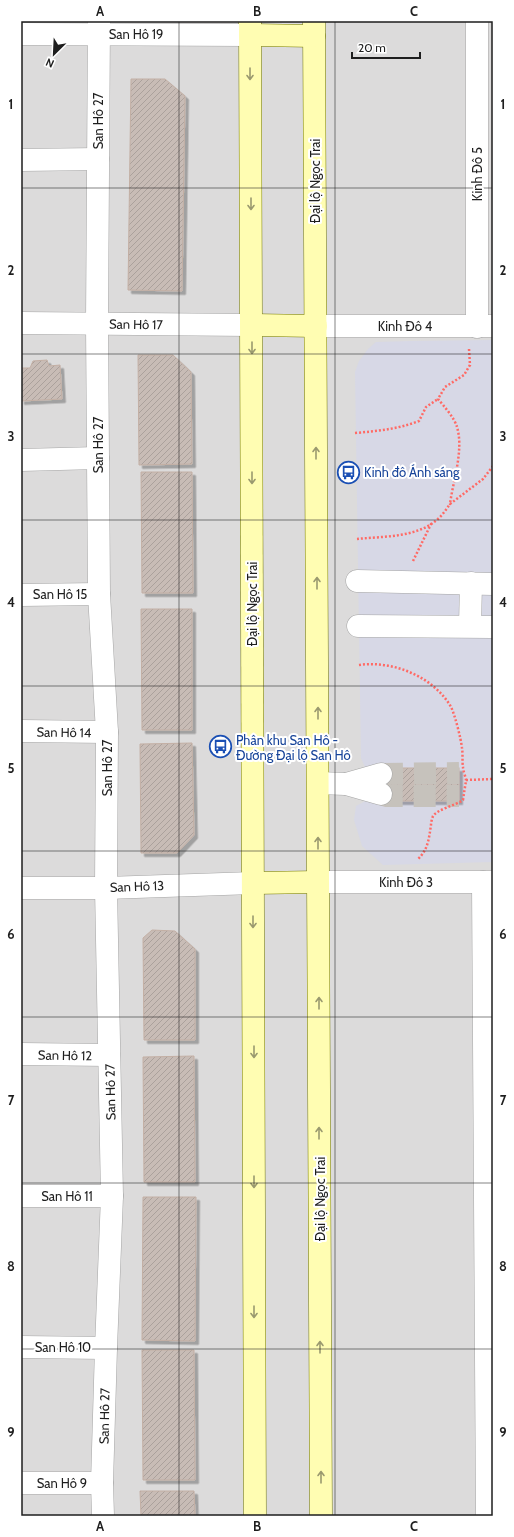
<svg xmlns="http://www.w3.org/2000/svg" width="514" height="1537" viewBox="0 0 514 1537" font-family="Cabin,sans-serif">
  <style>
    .residential { fill: #dcdbdb }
    .plaza { fill: #d7d8e6 }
    .building { fill: url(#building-hatch); stroke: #c3afa4; filter: url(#shadow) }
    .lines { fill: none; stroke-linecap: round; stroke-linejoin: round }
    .street-tunnel { stroke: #c6c2bc; stroke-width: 22; stroke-dasharray: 22 11; stroke-linecap: butt }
    .street-casing { stroke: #a5a5a5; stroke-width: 23 }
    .secondary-casing { stroke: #757a00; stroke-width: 23 }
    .path { stroke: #ff6a65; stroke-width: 2.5; stroke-dasharray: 2 2; stroke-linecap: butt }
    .street { stroke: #fff; stroke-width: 22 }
    .secondary { stroke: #fffdb2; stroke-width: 22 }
    .oneway { stroke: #9a996f }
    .grid { fill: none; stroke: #1e1e1e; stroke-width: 1; stroke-opacity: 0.55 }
    .labels { text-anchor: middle; stroke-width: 4; stroke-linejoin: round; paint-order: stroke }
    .street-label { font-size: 13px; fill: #1e1e1e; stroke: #fff }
    .transit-label { font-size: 13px; fill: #164399; stroke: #fff; text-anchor: start }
    .neatline { fill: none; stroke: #1e1e1e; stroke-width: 1.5 }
    .grid-label { font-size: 13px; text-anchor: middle; font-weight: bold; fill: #1e1e1e }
  </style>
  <defs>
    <pattern id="building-hatch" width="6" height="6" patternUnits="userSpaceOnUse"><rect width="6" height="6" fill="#c8bcb6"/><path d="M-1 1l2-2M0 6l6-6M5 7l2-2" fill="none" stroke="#aba19c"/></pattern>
    <filter id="shadow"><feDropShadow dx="3.5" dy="3.5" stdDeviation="0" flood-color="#0004"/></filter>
  </defs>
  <rect width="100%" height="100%" fill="#f0ebe3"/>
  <rect class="residential" x="21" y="21" width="472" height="1495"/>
  <polygon class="plaza" points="493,340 493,862 383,865 362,846 354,820 356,806 371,798 373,771 365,767 361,758 355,372 359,361 368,349 376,342 411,341"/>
  <g class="building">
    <polygon points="131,79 165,79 185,96 182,291 128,290"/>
    <polygon points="138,355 173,355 191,372 192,464 139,465"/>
    <polygon points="47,360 49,366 60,365 62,399 21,401 21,368 30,368 33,361"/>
    <polygon points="141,472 192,472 193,593 142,593"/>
    <polygon points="141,609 192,609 192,730 142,730"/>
    <polygon points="192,743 194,835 177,853 141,853 140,744"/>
    <rect x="381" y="768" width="78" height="33"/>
    <polygon points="152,930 175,931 195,949 195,1040 144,1040 143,938"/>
    <polygon points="194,1056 195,1182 144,1182 143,1057"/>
    <polygon points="143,1197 196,1197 195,1341 142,1340"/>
    <polygon points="142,1350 194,1350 195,1480 143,1480"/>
    <polygon points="140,1491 194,1491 195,1516 141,1516"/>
  </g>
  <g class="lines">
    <g class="street-tunnel">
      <polyline points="381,774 459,773"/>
      <polyline points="381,794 387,796 459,796"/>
    </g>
    <defs>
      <g id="street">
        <polyline points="99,21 97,323 99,594 107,732 106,888 112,1196 106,1348 102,1483 103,1516"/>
        <polyline points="21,34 250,35"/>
        <polyline points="21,160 98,159"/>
        <polyline points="21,323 251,325"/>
        <polyline points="316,326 493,326"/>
        <polyline points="477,327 477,21"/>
        <polyline points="21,460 98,458"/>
        <polyline points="357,581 493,584"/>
        <polyline points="21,595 99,594"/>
        <polyline points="358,626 493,627"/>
        <polyline points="470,626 471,583"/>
        <polyline points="21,731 107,732"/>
        <polyline points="318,783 346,784 381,794"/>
        <polyline points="346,784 381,774"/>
        <polyline points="318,882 493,882"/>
        <polyline points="483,882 487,1516"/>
        <polyline points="21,888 106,888 253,883"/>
        <polyline points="21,1054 109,1055"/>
        <polyline points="21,1196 112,1196"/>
        <polyline points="21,1347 106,1348"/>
        <polyline points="21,1483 102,1483"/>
      </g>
      <g id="secondary">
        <polyline points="250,21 255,1516"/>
        <polyline points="314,21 321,1516"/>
        <polyline points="250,35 314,36"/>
        <polyline points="251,325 316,326"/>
        <polyline points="253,883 318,882"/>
      </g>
    </defs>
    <use href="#street" class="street-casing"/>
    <use href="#secondary" class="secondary-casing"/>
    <g class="path">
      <path d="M469,349L470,365L464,375L445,387L438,399C444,406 455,419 457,427C464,450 453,481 450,504L483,479L493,466"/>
      <path d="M355,433C378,431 398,429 419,421L426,407L438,399"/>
      <path d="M357,539C385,536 419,538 440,517C444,513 447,508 450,504"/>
      <polyline points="413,561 432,522"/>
      <path d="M359,665C393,660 434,677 451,707C455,715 461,739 462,748C463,754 462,761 463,767C463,771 466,777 466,781C465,787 464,793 463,800C454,806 438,809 433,816C432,819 431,822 431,825C429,838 428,850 418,859"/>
      <polyline points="466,780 493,779"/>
    </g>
    <use href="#street" class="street"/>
    <use href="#secondary" class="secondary"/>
  </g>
  <defs><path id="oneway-shaft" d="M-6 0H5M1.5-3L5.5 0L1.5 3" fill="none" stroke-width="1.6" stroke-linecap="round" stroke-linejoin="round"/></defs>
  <g class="oneway">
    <use href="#oneway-shaft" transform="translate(250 74) rotate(90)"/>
    <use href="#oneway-shaft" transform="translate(251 204) rotate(90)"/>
    <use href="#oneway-shaft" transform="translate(252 348) rotate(90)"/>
    <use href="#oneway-shaft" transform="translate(316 453) rotate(-90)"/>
    <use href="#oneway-shaft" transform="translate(252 478) rotate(90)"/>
    <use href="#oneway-shaft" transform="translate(317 583) rotate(-90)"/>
    <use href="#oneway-shaft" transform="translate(318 713) rotate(-90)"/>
    <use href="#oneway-shaft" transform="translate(318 843) rotate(-90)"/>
    <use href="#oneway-shaft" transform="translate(253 922) rotate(90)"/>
    <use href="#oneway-shaft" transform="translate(319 1003) rotate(-90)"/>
    <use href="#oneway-shaft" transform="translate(254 1052) rotate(90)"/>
    <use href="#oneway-shaft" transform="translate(319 1133) rotate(-90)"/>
    <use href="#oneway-shaft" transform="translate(254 1182) rotate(90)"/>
    <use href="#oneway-shaft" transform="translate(254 1312) rotate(90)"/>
    <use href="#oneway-shaft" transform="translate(320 1347) rotate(-90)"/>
    <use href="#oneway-shaft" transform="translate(321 1477) rotate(-90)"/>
  </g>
  <path class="grid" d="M179,21V1516M335,21V1516M21,188H493M21,354H493M21,520H493M21,686H493M21,851H493M21,1017H493M21,1183H493M21,1349H493"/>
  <defs>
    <symbol id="bus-ring" viewBox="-11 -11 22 22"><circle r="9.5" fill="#fff" stroke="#1a4fb4" stroke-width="1.5"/><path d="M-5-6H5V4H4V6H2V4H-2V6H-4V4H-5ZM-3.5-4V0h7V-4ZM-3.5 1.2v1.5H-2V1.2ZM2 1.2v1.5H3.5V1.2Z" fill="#1a4fb4"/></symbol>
  </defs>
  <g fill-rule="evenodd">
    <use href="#bus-ring" x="336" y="460" width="25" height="25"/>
    <use href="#bus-ring" x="208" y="734" width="25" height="25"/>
  </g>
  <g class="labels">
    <g class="street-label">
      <text x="136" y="39">San Hô 19</text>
      <text transform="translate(98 121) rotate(-90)" y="5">San Hô 27</text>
      <text transform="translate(477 174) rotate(-90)" y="5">Kinh Đô 5</text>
      <text transform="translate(315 181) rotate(-90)" y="5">Đại lộ Ngọc Trai</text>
      <text transform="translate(136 324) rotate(1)" y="5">San Hô 17</text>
      <text x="405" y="331">Kinh Đô 4</text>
      <text transform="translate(98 445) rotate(-90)" y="5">San Hô 27</text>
      <text x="60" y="599">San Hô 15</text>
      <text transform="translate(252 604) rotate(-90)" y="5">Đại lộ Ngọc Trai</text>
      <text transform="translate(64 732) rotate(1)" y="5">San Hô 14</text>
      <text transform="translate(107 768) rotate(-90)" y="5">San Hô 27</text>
      <text x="406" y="887">Kinh Đô 3</text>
      <text transform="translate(137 886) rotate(-2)" y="5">San Hô 13</text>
      <text transform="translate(65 1055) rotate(1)" y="5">San Hô 12</text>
      <text transform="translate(110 1092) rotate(-91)" y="5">San Hô 27</text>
      <text x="67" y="1201">San Hô 11</text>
      <text transform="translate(320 1199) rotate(-90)" y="5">Đại lộ Ngọc Trai</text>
      <text x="63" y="1352">San Hô 10</text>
      <text transform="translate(104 1416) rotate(-89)" y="5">San Hô 27</text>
      <text x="62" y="1488">San Hô 9</text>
    </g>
    <g class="transit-label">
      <text x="364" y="477">Kinh đô Ánh sáng</text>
      <text x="236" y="745">Phân khu San Hô -<tspan x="236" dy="15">Đường Đại lộ San Hô</tspan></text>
    </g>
  </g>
  <rect width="514" height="1537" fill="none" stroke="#ffffff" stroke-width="44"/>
  <g transform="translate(54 54) rotate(204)" stroke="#ffffff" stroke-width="3" paint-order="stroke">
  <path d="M0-3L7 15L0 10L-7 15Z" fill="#1e1e1e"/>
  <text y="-6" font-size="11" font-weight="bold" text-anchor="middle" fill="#1e1e1e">N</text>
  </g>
  <path d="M352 52v6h68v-6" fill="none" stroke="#1e1e1e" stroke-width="2"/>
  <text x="358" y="52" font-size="12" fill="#1e1e1e" stroke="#ffffff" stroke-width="3" paint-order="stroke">20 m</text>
  <rect x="22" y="22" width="470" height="1493" class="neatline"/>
  <g class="grid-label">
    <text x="100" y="16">A</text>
    <text x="257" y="16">B</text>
    <text x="414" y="16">C</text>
    <text x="11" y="109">1</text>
    <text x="503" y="109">1</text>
    <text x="11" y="275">2</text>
    <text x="503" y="275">2</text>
    <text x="11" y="441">3</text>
    <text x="503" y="441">3</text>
    <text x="11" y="607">4</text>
    <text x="503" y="607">4</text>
    <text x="11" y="773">5</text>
    <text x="503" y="773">5</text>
    <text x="11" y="939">6</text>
    <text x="503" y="939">6</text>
    <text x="11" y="1105">7</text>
    <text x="503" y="1105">7</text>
    <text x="11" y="1271">8</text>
    <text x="503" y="1271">8</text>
    <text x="11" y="1437">9</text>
    <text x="503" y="1437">9</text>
    <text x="100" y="1531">A</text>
    <text x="257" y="1531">B</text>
    <text x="414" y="1531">C</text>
  </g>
</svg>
